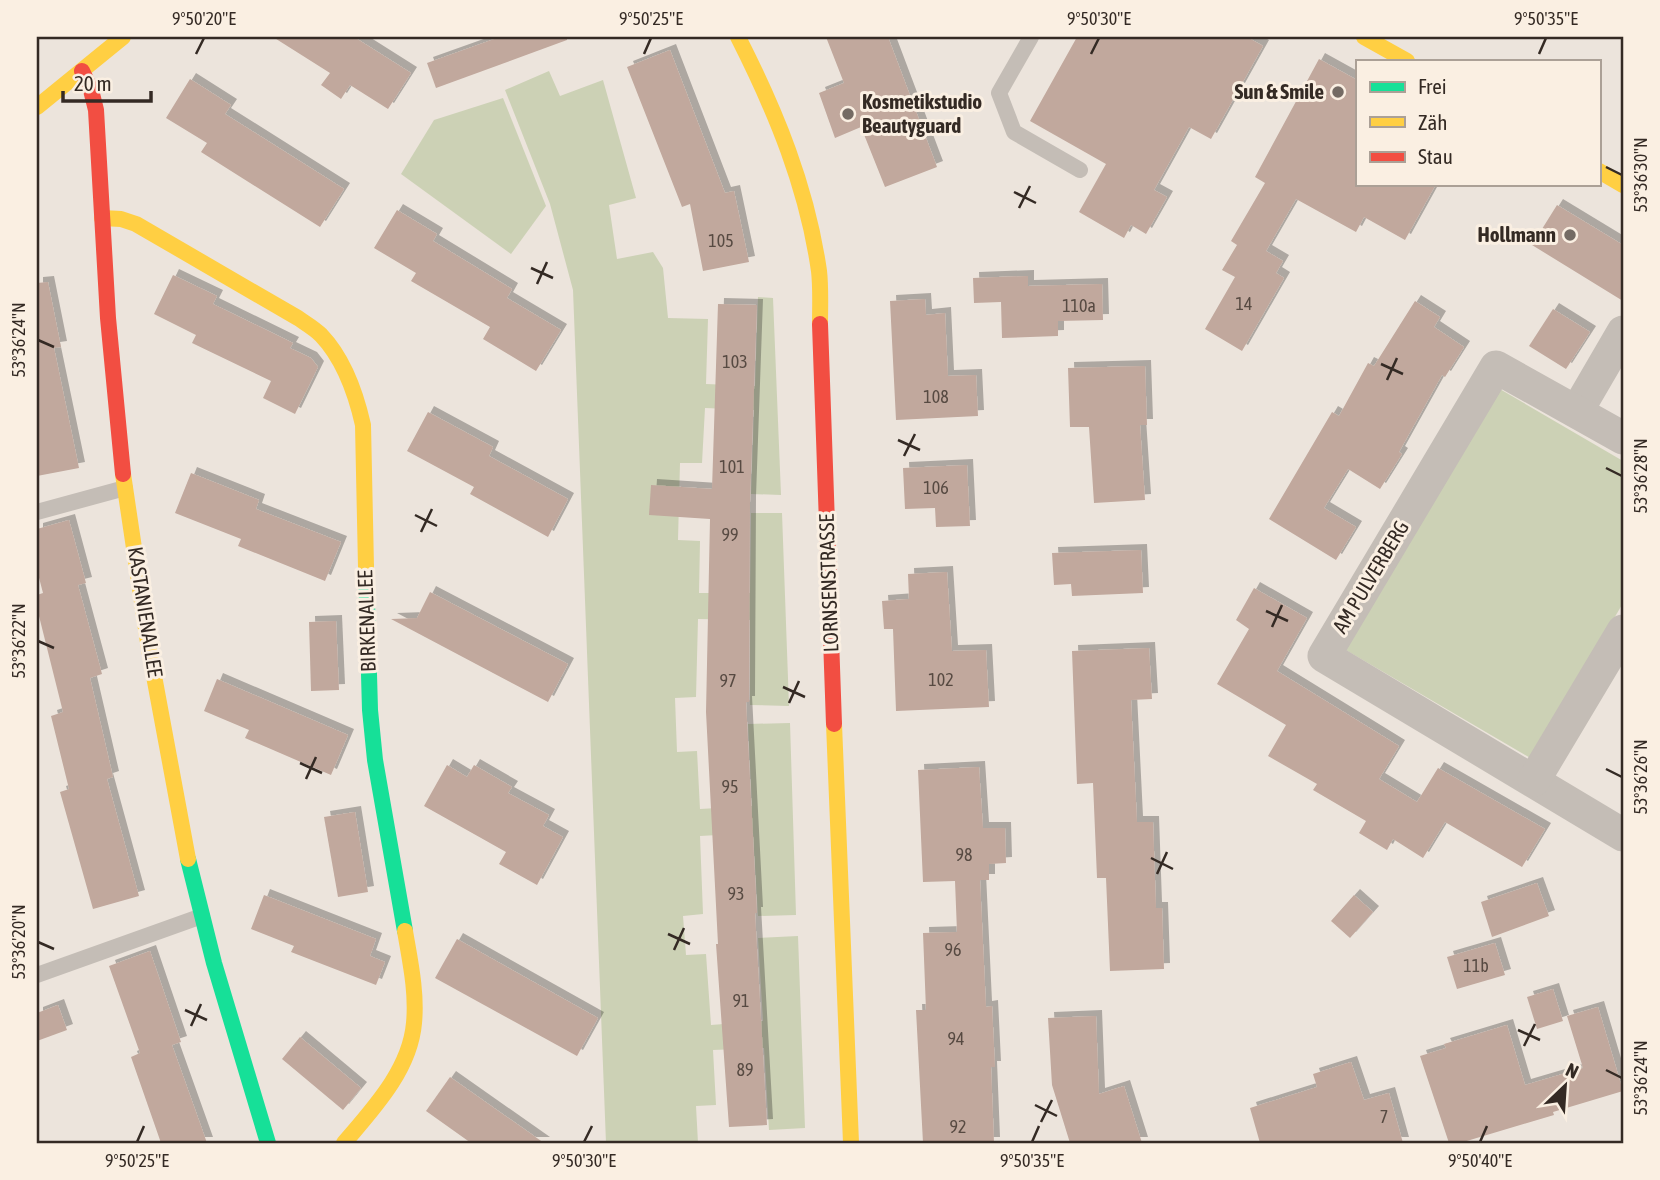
<svg xmlns="http://www.w3.org/2000/svg" width="1660" height="1180" viewBox="0 0 1660 1180" font-family="'Asap Condensed',sans-serif">
  <style>
    .green { fill: #ccd1b5 }
    .building { fill: #c1a89d; filter: url(#shadow) }
    .lines { fill: none; stroke-linecap: round; stroke-linejoin: round }
    .lane { stroke: #c4bdb6; stroke-width: 16 }
    .street { stroke: #c4bdb6; stroke-width: 33 }
    .fast { stroke: #16e098; stroke-width: 16 }
    .slow { stroke: #ffcf43; stroke-width: 16 }
    .jam { stroke: #f24e42; stroke-width: 16 }
    .ticks { fill: none; stroke: #342a24; stroke-width: 2.5 }
    .poi-dot { fill: #746b64; stroke: #faefe2; stroke-width: 2.5 }
    .labels { text-anchor: middle; stroke-width: 6; stroke-linejoin: round; paint-order: stroke }
    .number-label { font-size: 18px; fill: #574a42 }
    .poi-label { font-size: 21px; font-weight: bold; fill: #342a24; stroke: #faefe2; text-anchor: end }
    .street-label { font-size: 21px; fill: #342a24; stroke: #faefe2 }
    .neatline { fill: none; stroke: #342a24; stroke-width: 2.5 }
    .ticks-label { font-size: 18px; text-anchor: middle; fill: #342a24 }
  </style>
  <defs>
    <filter id="shadow"><feDropShadow dx="6" dy="-6" stdDeviation="0" flood-color="#0004"/></filter>
  </defs>
  <rect width="100%" height="100%" fill="#ece4dc"/>
  <g class="green">
    <polygon points="549,71 560,96 603,80 636,198 609,205 617,259 653,252 663,268 668,318 708,319 706,384 755,386 758,297 773,298 781,495 751,494 754,410 705,408 702,463 680,463 678,540 700,541 699,593 750,593 751,513 782,513 789,706 750,705 750,620 698,619 696,697 675,698 677,752 697,751 700,809 752,806 748,724 790,723 796,915 758,916 753,833 700,836 703,914 683,916 686,955 706,954 711,1025 763,1021 758,938 798,936 805,1128 769,1130 764,1048 713,1050 716,1105 696,1106 698,1143 606,1143 573,290 550,204 505,90"/>
    <polygon points="503,98 546,206 511,254 401,174 434,120"/>
    <polygon points="1498,388 1623,461 1623,603 1532,759 1344,649"/>
  </g>
  <g class="building">
    <polygon points="273,37 354,37 411,73 388,109 350,85 341,99 321,85 330,73"/>
    <polygon points="500,37 567,37 567,40 436,88 427,63"/>
    <polygon points="826,37 888,37 937,167 885,187 861,127 835,138 819,93 844,83"/>
    <polygon points="1077,37 1247,37 1263,46 1211,139 1189,127 1154,190 1167,197 1146,234 1131,225 1124,238 1079,212 1106,164 1030,121"/>
    <polygon points="670,50 725,193 734,191 749,262 703,271 690,204 682,207 627,67"/>
    <polygon points="1319,59 1357,80 1357,184 1436,184 1405,240 1364,217 1356,232 1296,199 1266,251 1283,261 1276,273 1284,278 1242,351 1205,329 1235,277 1222,270 1237,245 1231,241 1265,183 1255,177"/>
    <polygon points="190,79 231,105 225,114 344,189 320,227 201,152 207,143 166,118"/>
    <polygon points="1557,205 1623,245 1623,301 1532,245"/>
    <polygon points="397,210 437,234 433,241 512,289 507,298 561,330 536,371 483,339 490,327 411,281 416,273 374,248"/>
    <polygon points="173,275 217,296 213,304 293,343 290,348 311,358 318,367 295,414 263,398 271,381 192,343 196,335 154,314"/>
    <polygon points="1028,276 1028,286 1102,284 1103,320 1058,321 1058,336 1002,338 1001,302 974,303 973,278"/>
    <polygon points="48,282 61,347 54,348 79,468 37,476 37,283"/>
    <polygon points="925,299 926,315 945,313 948,376 976,375 978,416 896,420 890,301"/>
    <polygon points="1415,301 1440,317 1434,327 1464,347 1445,377 1442,375 1399,452 1402,454 1380,489 1348,469 1324,508 1356,527 1336,560 1269,519 1332,412 1339,416 1368,363 1374,366"/>
    <polygon points="718,304 757,305 750,502 749,702 746,702 757,913 755,913 767,1125 729,1127 716,944 718,944 706,712 710,519 649,515 651,485 712,489"/>
    <polygon points="1553,309 1590,332 1566,369 1529,346"/>
    <polygon points="1145,366 1147,425 1140,425 1145,500 1094,503 1089,427 1070,427 1068,368"/>
    <polygon points="428,412 493,447 489,456 568,499 548,537 470,494 474,487 407,451"/>
    <polygon points="967,465 970,526 936,527 935,508 905,509 903,468"/>
    <polygon points="191,473 259,500 256,509 341,542 325,581 238,546 241,539 175,513"/>
    <polygon points="69,520 86,583 78,585 102,674 90,678 113,777 107,779 139,896 93,909 60,792 69,789 51,716 63,712 37,608 37,595 43,593 37,570 37,529"/>
    <polygon points="1141,550 1143,593 1072,596 1071,584 1054,585 1052,553"/>
    <polygon points="947,572 952,651 986,650 989,707 896,711 893,629 884,629 882,601 909,599 908,574"/>
    <polygon points="1254,588 1307,618 1277,671 1399,746 1379,779 1417,802 1438,768 1545,829 1522,867 1445,822 1423,858 1393,839 1387,850 1359,833 1366,821 1313,790 1317,784 1268,756 1286,725 1217,684 1249,629 1236,620"/>
    <polygon points="430,592 568,664 548,702 391,619 419,618 417,618"/>
    <polygon points="336,621 339,690 311,691 309,622"/>
    <polygon points="1149,648 1152,699 1131,700 1137,822 1153,822 1156,908 1162,908 1164,969 1110,971 1106,878 1097,878 1093,783 1077,784 1072,651"/>
    <polygon points="217,679 348,735 331,775 245,738 249,730 204,711"/>
    <polygon points="447,765 467,777 474,765 512,787 508,793 549,815 543,826 563,837 537,885 499,864 506,852 424,806"/>
    <polygon points="979,767 983,828 1005,828 1006,863 989,864 989,880 980,880 986,1007 992,1006 995,1067 991,1067 994,1143 923,1143 916,1010 926,1010 923,933 957,932 955,881 923,882 918,770"/>
    <polygon points="355,812 368,892 338,897 324,817"/>
    <polygon points="1537,883 1549,916 1492,937 1481,902"/>
    <polygon points="264,895 376,939 370,956 385,962 376,985 291,952 294,946 251,929"/>
    <polygon points="1354,895 1373,912 1350,938 1331,921"/>
    <polygon points="457,939 598,1018 577,1056 435,978"/>
    <polygon points="1495,943 1505,975 1457,989 1447,957"/>
    <polygon points="150,951 181,1042 172,1045 207,1143 161,1143 131,1057 140,1053 109,966"/>
    <polygon points="1553,989 1563,1021 1537,1029 1527,997"/>
    <polygon points="58,1005 67,1030 37,1041 37,1013"/>
    <polygon points="1598,1007 1623,1091 1553,1112 1554,1115 1460,1143 1449,1143 1420,1056 1446,1048 1444,1044 1507,1025 1525,1085 1583,1068 1567,1016"/>
    <polygon points="1096,1016 1099,1094 1124,1086 1142,1143 1070,1143 1052,1085 1048,1018"/>
    <polygon points="300,1037 361,1088 343,1110 282,1059"/>
    <polygon points="1351,1062 1364,1100 1389,1093 1403,1143 1260,1143 1250,1108 1317,1087 1313,1074"/>
    <polygon points="450,1077 544,1143 471,1143 426,1111"/>
  </g>
  <g class="lines">
    <g class="lane">
      <polyline points="1031,37 999,93 1014,132 1080,170"/>
      <polyline points="37,512 125,488"/>
      <polyline points="37,975 202,916"/>
    </g>
    <g class="street">
      <polyline points="1577,411 1623,332"/>
      <polyline points="1623,438 1496,367 1324,656 1623,835"/>
      <polyline points="1534,780 1623,631"/>
    </g>
    <g class="fast">
      <polyline points="366,567 370,710 375,760 405,931"/>
      <polyline points="188,859 214,963 268,1143"/>
    </g>
    <g class="slow">
      <path d="M738,37C776,112 807,187 819,271C821,288 820,307 820,324"/>
      <polyline points="1364,37 1407,61"/>
      <polyline points="37,107 123,37"/>
      <polyline points="1599,171 1623,185"/>
      <path d="M102,218L121,219L136,224L298,318C305,323 314,328 321,335C343,358 356,394 363,425L366,567"/>
      <polyline points="123,474 149,649 188,859"/>
      <polyline points="834,724 851,1143"/>
      <path d="M344,1143C373,1109 410,1070 414,1023C417,992 410,961 405,931"/>
    </g>
    <g class="jam">
      <polyline points="82,71 91,90 96,110 108,318 123,474"/>
      <polyline points="820,324 834,724"/>
    </g>
  </g>
  <path class="ticks" d="M196,54L204,38M644,54L651,38M1091,54L1099,38M1539,54L1546,38M1606,167L1622,175M1014,192L1036,203M1019,208L1030,186M531,268L553,278M537,284L547,262M38,340L54,347M1381,364L1403,374M1387,380L1397,358M898,440L920,450M904,456L915,434M1606,468L1622,476M415,515L437,526M421,532L432,509M1266,611L1288,621M1272,627L1282,605M38,641L54,648M783,687L805,697M789,703L799,681M300,763L322,773M1606,769L1622,777M306,779L316,757M1151,858L1173,869M1157,874L1167,852M668,934L690,944M38,942L54,949M674,950L684,928M185,1010L207,1020M191,1026L201,1004M1518,1030L1540,1040M1524,1046L1535,1024M1606,1070L1622,1078M1035,1105L1057,1116M1041,1122L1052,1100M137,1142L144,1126M584,1142L592,1126M1032,1142L1039,1126M1480,1142L1487,1126"/>
  <g class="poi-dot">
    <circle cx="1338" cy="92" r="7"/>
    <circle cx="848" cy="114" r="7"/>
    <circle cx="1570" cy="235" r="7"/>
  </g>
  <g class="labels">
    <g class="number-label">
      <text x="721" y="247">105</text>
      <text x="1244" y="310">14</text>
      <text x="1079" y="312">110a</text>
      <text x="735" y="368">103</text>
      <text x="936" y="403">108</text>
      <text x="732" y="473">101</text>
      <text x="936" y="494">106</text>
      <text x="730" y="541">99</text>
      <text x="941" y="686">102</text>
      <text x="728" y="687">97</text>
      <text x="730" y="793">95</text>
      <text x="964" y="861">98</text>
      <text x="736" y="900">93</text>
      <text x="953" y="956">96</text>
      <text x="1476" y="972">11b</text>
      <text x="741" y="1007">91</text>
      <text x="956" y="1045">94</text>
      <text x="745" y="1076">89</text>
      <text x="1384" y="1123">7</text>
      <text x="958" y="1133">92</text>
    </g>
    <g class="poi-label">
      <text x="1324" y="99">Sun &amp; Smile</text>
      <text x="862" y="109" text-anchor="start">Kosmetikstudio<tspan x="862" dy="24">Beautyguard</tspan></text>
      <text x="1556" y="242">Hollmann</text>
    </g>
    <g class="street-label">
      <text transform="translate(1371 577) rotate(-59)" y="7">AM PULVERBERG</text>
      <text transform="translate(829 583) rotate(-92)" y="7">LORNSENSTRASSE</text>
      <text transform="translate(145 612) rotate(81)" y="7">KASTANIENALLEE</text>
      <text transform="translate(367 621) rotate(-92)" y="7">BIRKENALLEE</text>
    </g>
  </g>
  <rect width="1660" height="1180" fill="none" stroke="#faefe2" stroke-width="77"/>
  <rect x="1356" y="60" width="245" height="126" fill="#faefe2" stroke="#aba096" stroke-width="2"/>
  <rect x="1370" y="82" width="35" height="10" fill="#16e098" stroke="#aba096" stroke-width="2"/>
  <text x="1418" y="94" font-size="21" fill="#342a24">Frei</text>
  <rect x="1370" y="117" width="35" height="10" fill="#ffcf43" stroke="#aba096" stroke-width="2"/>
  <text x="1418" y="130" font-size="21" fill="#342a24">Zäh</text>
  <rect x="1370" y="152" width="35" height="10" fill="#f24e42" stroke="#aba096" stroke-width="2"/>
  <text x="1418" y="164" font-size="21" fill="#342a24">Stau</text>
  <g transform="translate(1565 1086) rotate(25)" stroke="#faefe2" stroke-width="5" paint-order="stroke">
  <path d="M0-5L12 26L0 18L-12 26Z" fill="#342a24"/>
  <text y="-10" font-size="19" font-weight="bold" text-anchor="middle" fill="#342a24">N</text>
  </g>
  <path d="M63 91v10h88v-10" fill="none" stroke="#342a24" stroke-width="3.5"/>
  <text x="74" y="91" font-size="21" fill="#342a24" stroke="#faefe2" stroke-width="5" paint-order="stroke">20 m</text>
  <rect x="38" y="38" width="1584" height="1104" class="neatline"/>
  <g class="ticks-label">
    <text x="204" y="25">9°50'20"E</text>
    <text x="651" y="25">9°50'25"E</text>
    <text x="1099" y="25">9°50'30"E</text>
    <text x="1546" y="25">9°50'35"E</text>
    <text transform="translate(1641 175) rotate(-90)" y="6">53°36'30"N</text>
    <text transform="translate(19 340) rotate(-90)" y="6">53°36'24"N</text>
    <text transform="translate(1641 476) rotate(-90)" y="6">53°36'28"N</text>
    <text transform="translate(19 641) rotate(-90)" y="6">53°36'22"N</text>
    <text transform="translate(1641 777) rotate(-90)" y="6">53°36'26"N</text>
    <text transform="translate(19 942) rotate(-90)" y="6">53°36'20"N</text>
    <text transform="translate(1641 1078) rotate(-90)" y="6">53°36'24"N</text>
    <text x="137" y="1167">9°50'25"E</text>
    <text x="584" y="1167">9°50'30"E</text>
    <text x="1032" y="1167">9°50'35"E</text>
    <text x="1480" y="1167">9°50'40"E</text>
  </g>
</svg>
